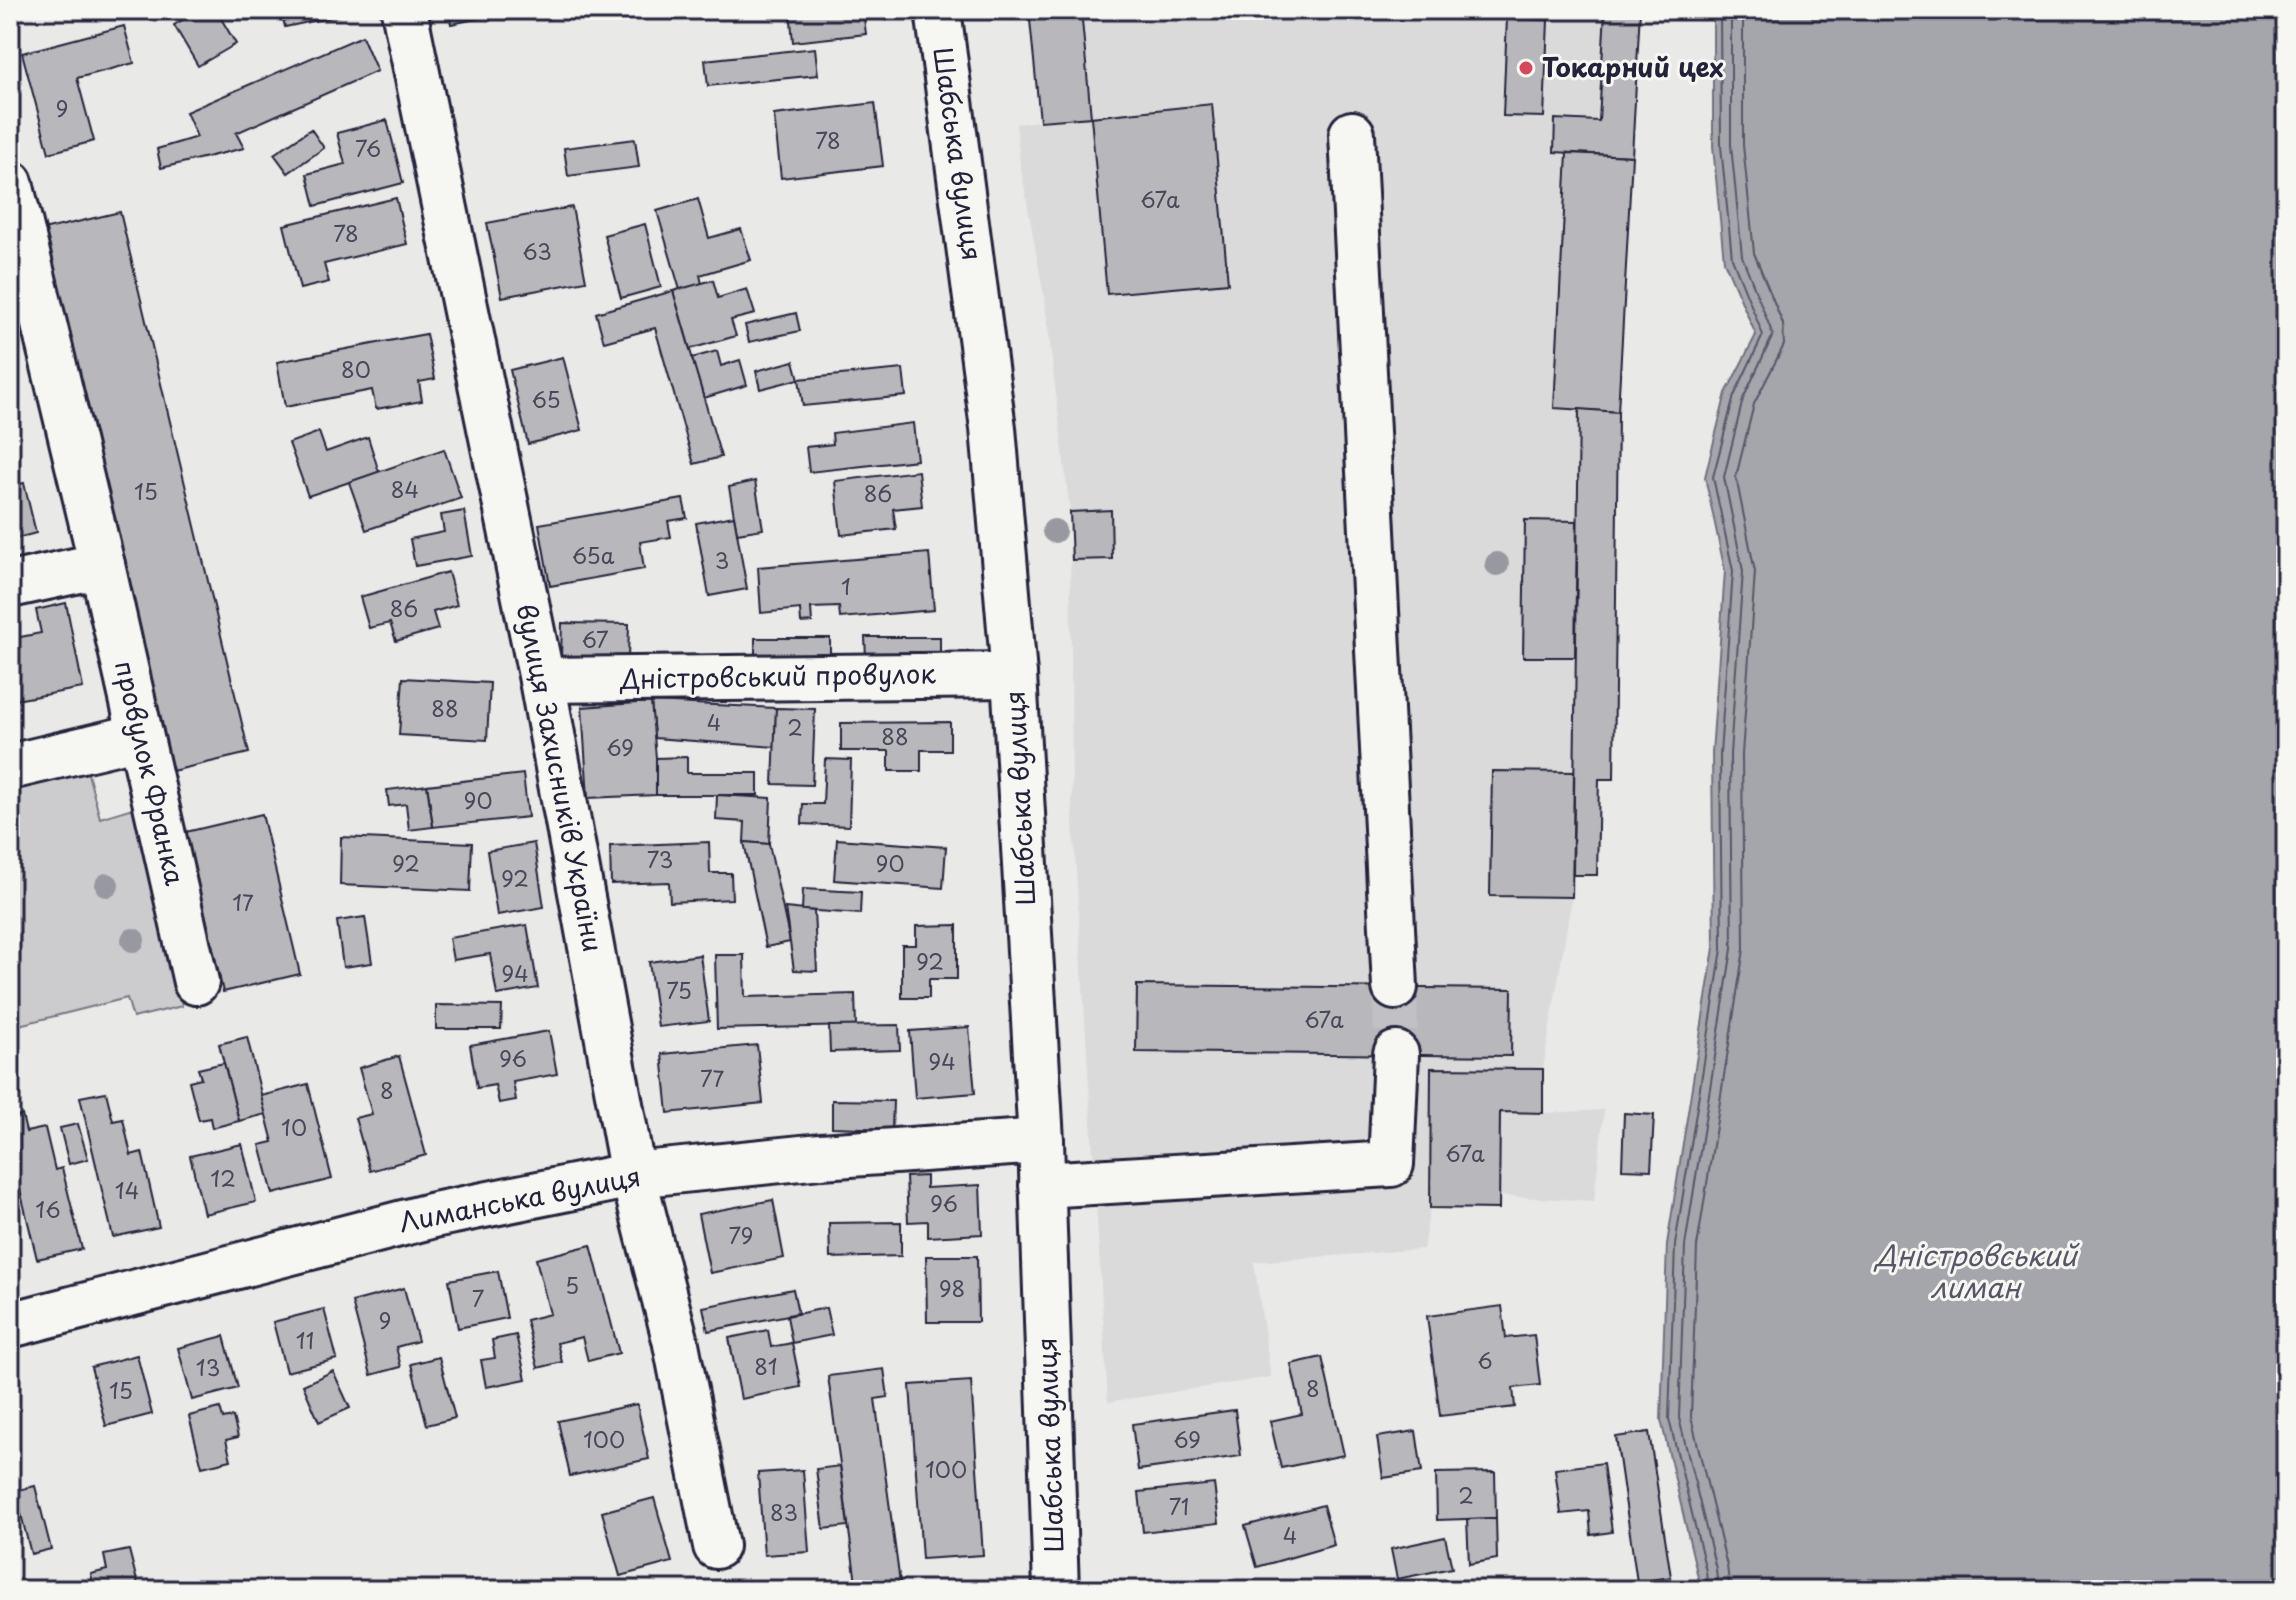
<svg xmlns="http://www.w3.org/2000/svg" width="2296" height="1600" viewBox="0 0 2296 1600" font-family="'Playpen Sans',sans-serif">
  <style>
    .built { fill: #dadada }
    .green { fill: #ccccce; stroke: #777784; stroke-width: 2 }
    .water { fill: #a5a5ac; stroke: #71717f; stroke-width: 2 }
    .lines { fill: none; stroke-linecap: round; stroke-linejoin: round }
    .shore { stroke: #565668; stroke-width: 2 }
    .building { fill: #b8b8bc; stroke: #22223b; stroke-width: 2 }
    .minor-tunnel { stroke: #c1c1c5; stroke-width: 44; stroke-dasharray: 44 22; stroke-linecap: butt }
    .minor-casing { stroke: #22223b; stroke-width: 50 }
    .major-casing { stroke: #22223b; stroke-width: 50 }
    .minor { stroke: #f6f6f2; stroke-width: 44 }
    .major { stroke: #f6f6f2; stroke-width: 44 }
    .tree { fill: #9898a1 }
    .poi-dot { fill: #d1495b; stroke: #f6f6f2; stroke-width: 3 }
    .labels { text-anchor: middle; stroke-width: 6; stroke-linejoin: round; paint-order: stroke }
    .number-label { font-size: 22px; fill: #48485b }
    .poi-label { font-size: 26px; font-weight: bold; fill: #22223b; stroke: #f6f6f2; text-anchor: start }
    .street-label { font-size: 26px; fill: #22223b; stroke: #f6f6f2 }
    .water-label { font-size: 28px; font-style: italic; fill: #565668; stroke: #f6f6f2 }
  </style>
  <rect width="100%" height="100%" fill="#e9e9e7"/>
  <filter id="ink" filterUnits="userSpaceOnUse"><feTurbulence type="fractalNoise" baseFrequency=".0125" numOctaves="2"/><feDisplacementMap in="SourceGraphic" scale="16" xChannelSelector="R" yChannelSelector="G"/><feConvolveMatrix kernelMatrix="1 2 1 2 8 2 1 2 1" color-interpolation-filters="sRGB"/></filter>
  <g filter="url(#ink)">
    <polygon class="built" points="1029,10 1640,10 1619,412 1614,779 1599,780 1597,875 1573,875 1572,897 1543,1069 1543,1113 1604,1110 1594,1201 1500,1196 1499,1209 1430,1208 1423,1249 1254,1262 1271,1377 1108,1402 1072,804 1070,512 1045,302 1020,163 1016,124 1040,121"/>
    <polygon class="green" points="87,770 100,818 136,807 182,1006 133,1018 127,998 11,1027 10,789"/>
    <polygon class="water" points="1713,10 2286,10 2286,1590 1701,1590 1661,1420 1667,1244 1714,948 1712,753 1725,571 1705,477 1726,393 1756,335 1724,261 1713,146"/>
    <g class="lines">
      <g class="shore">
        <polyline points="1708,1590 1706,1571 1669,1419 1675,1245 1722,949 1720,754 1733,571 1713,477 1734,396 1763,335 1732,258 1721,146 1720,10"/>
        <polyline points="1718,1590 1716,1569 1679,1418 1685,1246 1732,949 1730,754 1743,571 1724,477 1743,399 1773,335 1742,256 1731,145 1731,10"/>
        <polyline points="1730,1590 1727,1566 1691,1417 1697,1247 1744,949 1742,754 1755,572 1736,477 1754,404 1784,345 1783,324 1754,253 1743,145 1743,10"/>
      </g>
    </g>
    <g class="building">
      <polygon points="199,10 216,10 236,44 198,66 174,25"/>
      <polygon points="281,10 356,10 356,12 285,27"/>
      <polygon points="448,10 520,10 451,24"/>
      <polygon points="790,10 863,10 866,34 793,42"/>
      <polygon points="1029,10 1081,10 1091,117 1040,121"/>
      <polygon points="1605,10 1640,10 1632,156 1554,152 1555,119 1599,121"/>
      <polygon points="1507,18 1548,20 1544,117 1503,116"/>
      <polygon points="124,26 134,63 77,78 94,141 49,153 22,53"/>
      <polygon points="362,36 377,71 236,133 244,148 161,168 157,149 197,137 186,112"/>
      <polygon points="815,48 818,75 708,86 705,60"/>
      <polygon points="875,103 883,166 781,178 774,115"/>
      <polygon points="1212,104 1228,283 1107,294 1091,117"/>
      <polygon points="387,120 403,183 315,206 307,174 345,164 337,133"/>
      <polygon points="311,129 324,148 288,173 274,154"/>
      <polygon points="635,139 639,167 568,176 564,148"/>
      <polygon points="1567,153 1632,156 1618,412 1554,408"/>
      <polygon points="396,198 407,244 324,264 329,282 300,289 284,225"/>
      <polygon points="698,199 709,238 741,229 751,260 700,275 702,284 680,290 657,211"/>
      <polygon points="572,207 586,281 502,297 487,223"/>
      <polygon points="120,212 249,753 172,771 43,230"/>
      <polygon points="645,224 661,287 621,298 604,235"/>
      <polygon points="713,280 718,298 747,289 755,314 731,320 736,336 690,349 673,291"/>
      <polygon points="673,291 721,457 694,464 655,328 604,342 596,313"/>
      <polygon points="796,313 800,331 749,342 745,325"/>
      <polygon points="426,334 435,379 419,382 422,401 376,409 372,390 285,407 277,362"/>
      <polygon points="717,351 721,366 740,360 747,385 704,398 692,358"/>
      <polygon points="563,357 582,430 528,444 510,370"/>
      <polygon points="794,361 799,379 760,389 756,371"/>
      <polygon points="903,369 906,396 803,406 799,379"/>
      <polygon points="1579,409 1618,412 1614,779 1599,779 1597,875 1573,875"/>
      <polygon points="913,423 917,460 809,472 806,447 833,444 832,433"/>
      <polygon points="319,432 326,452 368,437 379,472 308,496 289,443"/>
      <polygon points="444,449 461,498 366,530 349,482"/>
      <polygon points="918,471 922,506 893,509 896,529 841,535 835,481"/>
      <polygon points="755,481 763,529 737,533 729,487"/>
      <polygon points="24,483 36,533 10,540 10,486"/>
      <polygon points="683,499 687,518 668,521 671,537 640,542 644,569 550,586 539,524"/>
      <polygon points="1111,510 1112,559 1072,560 1070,512"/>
      <polygon points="464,511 472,556 415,566 410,539 444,532 441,515"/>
      <polygon points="734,516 747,589 709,596 696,523"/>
      <polygon points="1525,520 1577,521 1575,657 1523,657"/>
      <polygon points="929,553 934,610 840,618 839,607 811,608 812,622 801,623 800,609 761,613 758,567"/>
      <polygon points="448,572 457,605 433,612 438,629 396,641 390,623 369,628 360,597"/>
      <polygon points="66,603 83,688 10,701 10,616 15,638 41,633 36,610"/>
      <polygon points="562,623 629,624 628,659 561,657"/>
      <polygon points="865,637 940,637 940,656 866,657"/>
      <rect x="755" y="638" width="75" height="19"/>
      <polygon points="403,678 490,683 487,740 399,735"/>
      <polygon points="651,702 776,708 775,747 654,738"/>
      <polygon points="651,702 656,758 656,795 588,798 582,707"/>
      <polygon points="776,708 815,709 812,785 773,784"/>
      <polygon points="950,722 950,750 921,750 921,771 889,771 889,751 841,751 841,723"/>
      <polygon points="687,757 687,773 758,773 758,795 656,795 656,758"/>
      <polygon points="825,759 851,760 849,826 802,824 803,804 823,804"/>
      <polygon points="1492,771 1574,772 1572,897 1490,896"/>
      <polygon points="523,774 528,817 433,827 427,785"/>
      <polygon points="427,785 433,827 409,830 406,804 389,806 387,790"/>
      <polygon points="717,795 771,798 769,844 744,842 745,822 716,820"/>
      <polygon points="262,814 300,974 223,992 186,832"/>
      <polygon points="341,837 472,843 470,891 340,885"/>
      <polygon points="837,839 946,847 943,888 834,880"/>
      <polygon points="709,842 710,873 731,873 732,899 670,902 669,882 611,884 610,846"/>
      <polygon points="744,842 769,844 790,942 766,947"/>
      <polygon points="534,843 544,907 497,915 487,851"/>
      <polygon points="803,889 861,892 860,914 802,910"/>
      <polygon points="785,908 814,911 817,971 794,970"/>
      <polygon points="365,917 372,963 343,967 337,921"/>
      <polygon points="527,925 538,988 497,995 490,954 453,960 449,938"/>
      <polygon points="957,925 957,979 929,979 929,998 902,998 902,945 916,945 916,926"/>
      <polygon points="700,955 709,1021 658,1027 649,962"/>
      <polygon points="715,955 744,955 745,997 855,994 856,1026 717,1029"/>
      <polygon points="1137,985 1512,989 1511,1056 1136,1052"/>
      <polygon points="436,1005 502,1006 501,1029 436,1029"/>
      <polygon points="899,1025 900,1050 830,1052 829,1026"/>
      <polygon points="969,1027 975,1093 915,1098 910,1031"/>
      <polygon points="549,1031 557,1074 513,1082 516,1100 499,1103 495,1085 477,1088 470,1045"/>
      <polygon points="247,1037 266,1114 239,1121 219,1044"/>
      <polygon points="757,1045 763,1103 668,1113 662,1054"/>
      <polygon points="399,1056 426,1155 370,1171 355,1118 372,1114 359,1068"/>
      <polygon points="224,1063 239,1121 212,1128 210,1118 199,1120 189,1081 201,1078 198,1069"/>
      <polygon points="1431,1068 1543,1069 1543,1113 1500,1112 1499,1209 1430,1208"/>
      <polygon points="308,1084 332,1179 273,1194 260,1145 273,1142 261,1096"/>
      <polygon points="106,1092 113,1121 123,1119 131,1155 142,1152 159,1227 113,1237 80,1097"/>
      <polygon points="832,1100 893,1101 892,1129 832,1127"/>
      <polygon points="1624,1113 1654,1115 1651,1170 1622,1169"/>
      <polygon points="22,1115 26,1132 45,1128 55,1170 62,1168 82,1249 37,1259 10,1149 10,1119"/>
      <polygon points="78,1124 88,1159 69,1164 60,1128"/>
      <polygon points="242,1144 256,1202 204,1214 190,1156"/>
      <polygon points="926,1176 926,1188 980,1185 982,1234 928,1237 928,1221 908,1222 906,1177"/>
      <polygon points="773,1200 784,1258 710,1273 698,1214"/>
      <polygon points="901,1222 901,1256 830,1258 829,1223"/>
      <polygon points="591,1245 619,1353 588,1361 582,1337 557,1343 562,1362 538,1368 526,1320 550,1314 536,1259"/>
      <polygon points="926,1256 977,1256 978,1322 927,1322"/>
      <polygon points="498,1271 507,1318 458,1328 449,1280"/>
      <polygon points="404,1288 418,1341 396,1347 401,1367 371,1375 352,1302"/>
      <polygon points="793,1289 798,1313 708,1331 703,1307"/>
      <polygon points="1502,1306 1506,1338 1534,1335 1540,1385 1513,1388 1515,1407 1440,1416 1427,1316"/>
      <polygon points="826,1308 832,1335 792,1343 787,1316"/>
      <polygon points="324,1309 337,1359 286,1372 273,1322"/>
      <polygon points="768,1330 771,1347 792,1343 801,1387 741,1399 729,1338"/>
      <polygon points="516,1335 526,1379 486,1387 481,1360 495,1358 492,1340"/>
      <polygon points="224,1336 238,1388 192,1400 178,1348"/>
      <polygon points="137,1355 152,1414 106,1426 91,1367"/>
      <polygon points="439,1357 455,1418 427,1425 411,1364"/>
      <polygon points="1322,1357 1344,1455 1281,1468 1270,1421 1302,1414 1291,1364"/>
      <polygon points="884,1369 888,1397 875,1399 901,1590 857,1590 828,1376"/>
      <polygon points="333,1371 350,1408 319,1422 303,1385"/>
      <polygon points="971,1381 983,1555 922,1559 910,1385"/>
      <polygon points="637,1404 649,1459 570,1476 558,1421"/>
      <polygon points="220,1408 223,1419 233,1417 238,1437 226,1440 231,1460 202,1467 189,1416"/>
      <polygon points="1235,1410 1241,1456 1138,1470 1132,1424"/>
      <polygon points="1416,1431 1422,1472 1383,1478 1377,1437"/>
      <polygon points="1649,1432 1671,1577 1637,1582 1616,1437"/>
      <polygon points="1603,1463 1612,1532 1591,1535 1589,1511 1561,1514 1555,1469"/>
      <polygon points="840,1466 848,1526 824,1529 816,1469"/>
      <polygon points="803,1470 809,1552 764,1555 758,1473"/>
      <polygon points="1495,1472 1496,1518 1437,1520 1436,1473"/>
      <polygon points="1214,1484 1219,1523 1143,1532 1139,1492"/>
      <polygon points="35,1486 51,1549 31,1554 18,1502 10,1504 10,1492"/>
      <polygon points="654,1498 672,1562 620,1576 602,1512"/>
      <polygon points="1323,1505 1334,1545 1257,1567 1245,1526"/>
      <polygon points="1496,1518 1497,1559 1469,1564 1467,1519"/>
      <polygon points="10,1526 12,1526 16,1542 10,1544"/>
      <polygon points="1445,1537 1452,1568 1397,1579 1391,1549"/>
      <polygon points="129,1550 138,1585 119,1590 95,1590 91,1574 107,1570 104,1555"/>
      <polygon points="74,1582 75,1590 37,1590"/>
    </g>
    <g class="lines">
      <polyline class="minor-tunnel" points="1395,987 1396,1054"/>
      <defs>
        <g id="minor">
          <polyline points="404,10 542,680 633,1175 675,1339 716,1546"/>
          <polyline points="1352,134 1395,987"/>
          <polyline points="10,183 102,565 10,585"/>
          <polyline points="102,565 196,982"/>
          <polyline points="542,680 1014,675"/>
          <polyline points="10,767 140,736"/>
          <polyline points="1042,1185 1391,1164 1396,1054"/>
          <polyline points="10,1325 434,1215 633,1175 821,1156 1041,1141"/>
        </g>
        <polyline id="major" points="938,10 993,428 1014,675 1041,1141 1056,1590"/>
      </defs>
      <use href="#minor" class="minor-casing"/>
      <use href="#major" class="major-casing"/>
      <use href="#minor" class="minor"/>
      <use href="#major" class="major"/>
    </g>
    <g class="tree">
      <circle cx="1054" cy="531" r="12"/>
      <circle cx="1497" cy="564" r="12"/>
      <circle cx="107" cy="885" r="12"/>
      <circle cx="133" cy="940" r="12"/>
    </g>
  </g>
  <circle class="poi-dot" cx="1526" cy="68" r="8"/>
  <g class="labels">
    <g class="number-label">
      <text x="62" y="117">9</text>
      <text x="828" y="149">78</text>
      <text x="368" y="157">76</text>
      <text x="1160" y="208">67а</text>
      <text x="346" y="242">78</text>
      <text x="537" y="260">63</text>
      <text x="356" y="378">80</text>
      <text x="546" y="408">65</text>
      <text x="405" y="498">84</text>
      <text x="146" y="500">15</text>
      <text x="878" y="502">86</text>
      <text x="593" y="564">65а</text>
      <text x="722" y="569">3</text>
      <text x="846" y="595">1</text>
      <text x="404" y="617">86</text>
      <text x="595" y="648">67</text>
      <text x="445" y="717">88</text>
      <text x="714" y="731">4</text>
      <text x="795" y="736">2</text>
      <text x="895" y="745">88</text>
      <text x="620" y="756">69</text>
      <text x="478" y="809">90</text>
      <text x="660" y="868">73</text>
      <text x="406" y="872">92</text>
      <text x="890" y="872">90</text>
      <text x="515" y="887">92</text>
      <text x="243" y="911">17</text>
      <text x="930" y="970">92</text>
      <text x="515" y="982">94</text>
      <text x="679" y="999">75</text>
      <text x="1324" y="1028">67а</text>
      <text x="513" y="1067">96</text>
      <text x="942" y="1070">94</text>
      <text x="712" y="1087">77</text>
      <text x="387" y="1099">8</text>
      <text x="294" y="1136">10</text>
      <text x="1465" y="1162">67а</text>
      <text x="223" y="1187">12</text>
      <text x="127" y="1199">14</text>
      <text x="944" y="1212">96</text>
      <text x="48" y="1218">16</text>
      <text x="741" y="1244">79</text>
      <text x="572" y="1294">5</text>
      <text x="952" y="1297">98</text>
      <text x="478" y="1307">7</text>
      <text x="385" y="1329">9</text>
      <text x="305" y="1349">11</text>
      <text x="1485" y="1369">6</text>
      <text x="766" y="1375">81</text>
      <text x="208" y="1376">13</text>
      <text x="1313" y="1397">8</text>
      <text x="121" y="1399">15</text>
      <text x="604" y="1448">100</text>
      <text x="1187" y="1448">69</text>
      <text x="946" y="1478">100</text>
      <text x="1466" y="1504">2</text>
      <text x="1179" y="1515">71</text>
      <text x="784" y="1521">83</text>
      <text x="1290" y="1544">4</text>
    </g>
    <g class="poi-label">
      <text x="1542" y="77">Токарний цех</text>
    </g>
    <g class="street-label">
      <text transform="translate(957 154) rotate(82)" y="9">Шабська вулиця</text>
      <text transform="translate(778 677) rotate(-1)" y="9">Дністровський провулок</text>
      <text transform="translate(149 773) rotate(77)" y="9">провулок Франка</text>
      <text transform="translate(559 778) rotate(79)" y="9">вулиця Захисників України</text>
      <text transform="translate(1021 798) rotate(-93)" y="9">Шабська вулиця</text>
      <text transform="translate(520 1200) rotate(-11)" y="9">Лиманська вулиця</text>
      <text transform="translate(1051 1445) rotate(-92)" y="9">Шабська вулиця</text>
    </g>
    <g class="water-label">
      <text x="1976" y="1266">Дністровський<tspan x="1976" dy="32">лиман</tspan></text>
    </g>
  </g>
  <rect width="2296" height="1600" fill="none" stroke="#f6f6f2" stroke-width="40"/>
  <rect x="20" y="20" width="2256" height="1560" fill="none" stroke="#22223b" stroke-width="3" filter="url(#ink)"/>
</svg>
